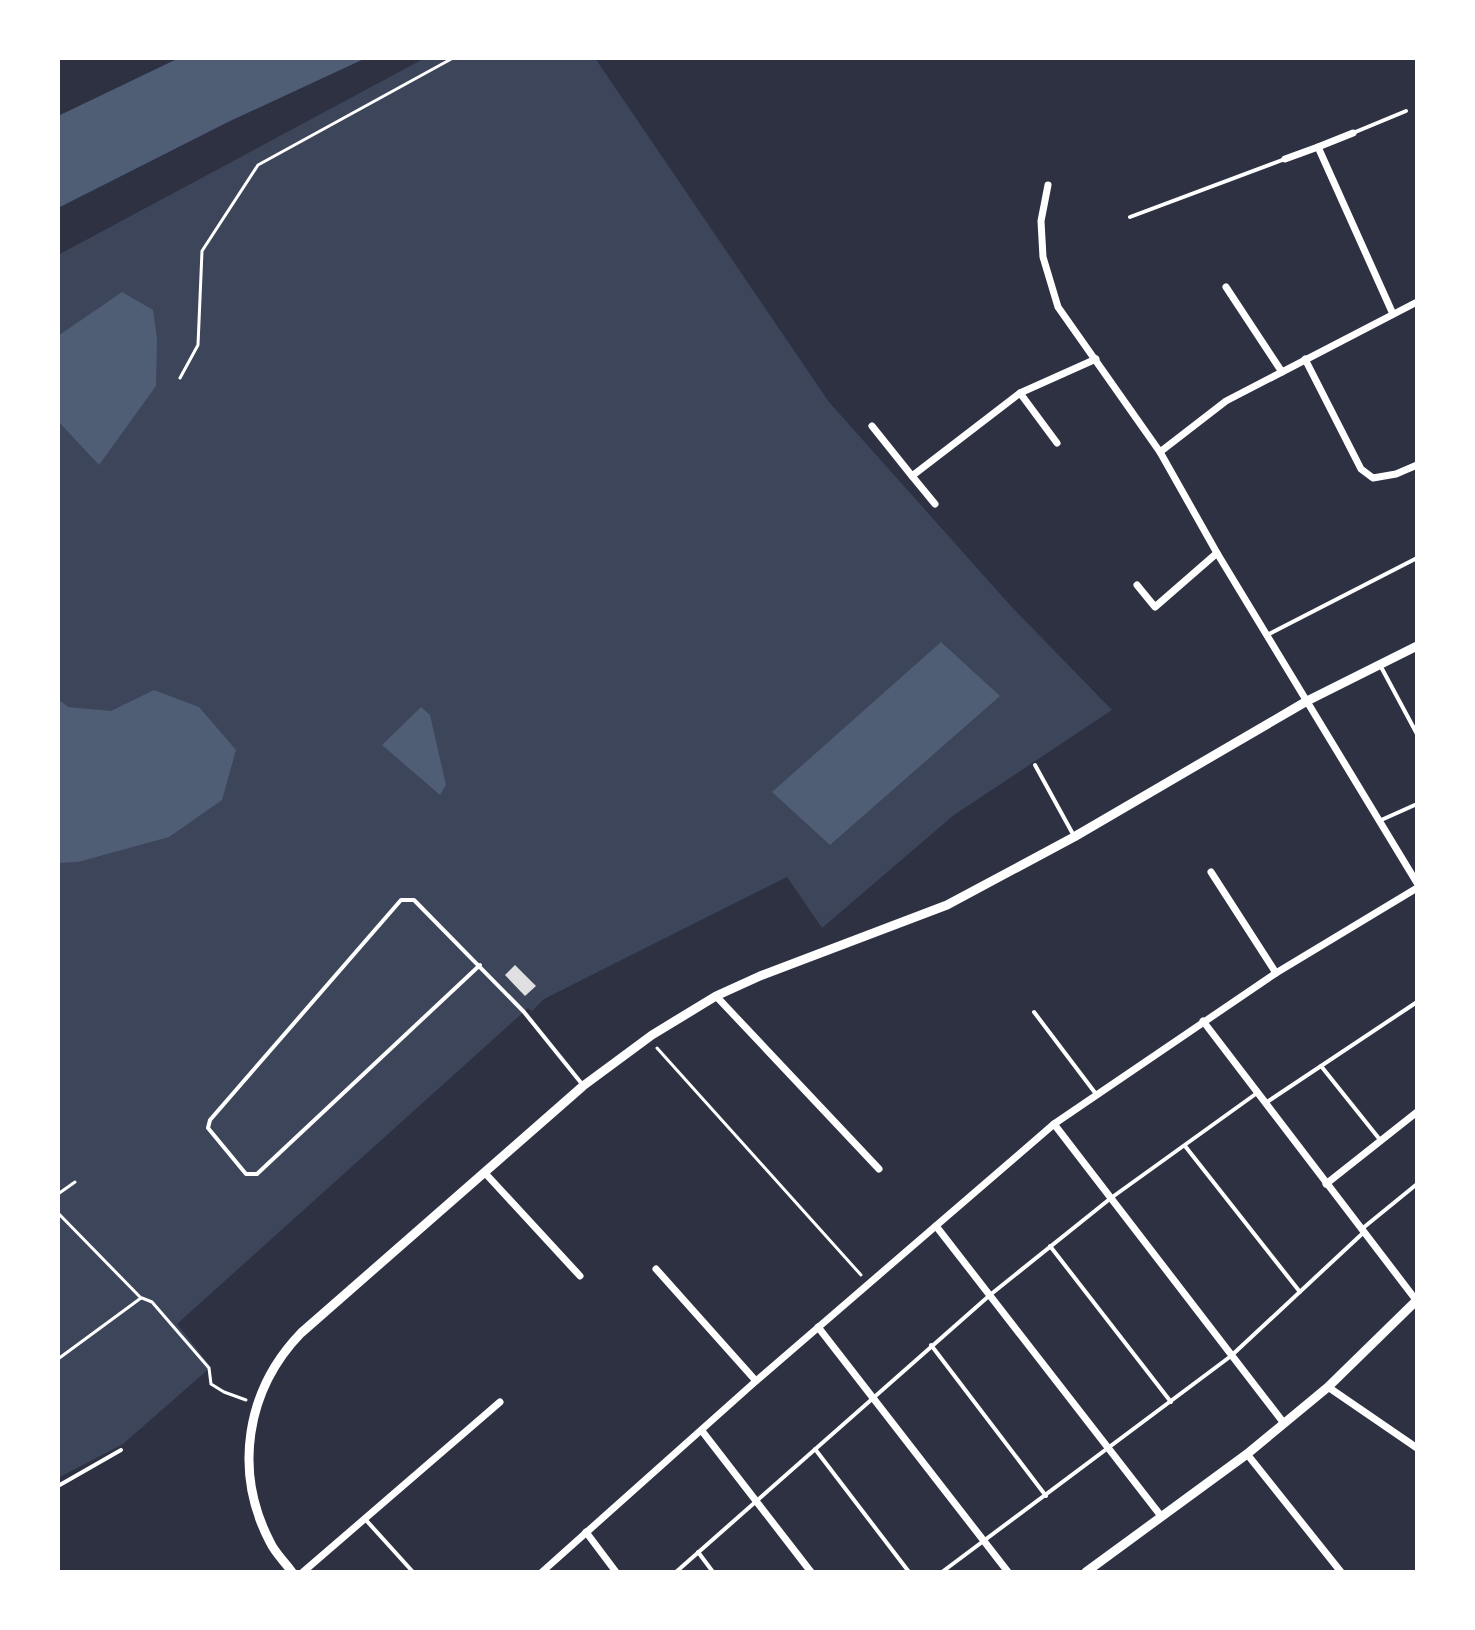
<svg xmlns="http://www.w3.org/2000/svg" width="1475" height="1630" viewBox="0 0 1475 1630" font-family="Ubuntu,sans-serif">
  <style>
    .green { fill: #3c4559 }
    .water { fill: #4f5d75 }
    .building { fill: #e0e0e3 }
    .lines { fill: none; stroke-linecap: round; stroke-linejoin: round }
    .path { stroke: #fff; stroke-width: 3 }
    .service { stroke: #fff; stroke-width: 4 }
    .minor { stroke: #fff; stroke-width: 7 }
    .tertiary { stroke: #fff; stroke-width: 9 }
  </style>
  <rect width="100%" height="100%" fill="#2d3142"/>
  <polygon class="green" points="425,58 595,58 829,402 1010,605 1112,710 954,815 822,928 787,877 544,999 532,1011 528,1008 177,1324 211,1367 123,1444 58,1478 58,255"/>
  <g class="water">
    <polygon points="179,58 366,58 230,121 58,208 58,116"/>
    <polygon points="122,292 153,310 157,339 156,386 99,465 58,421 58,336"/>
    <polygon points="941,642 1000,696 830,845 772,792"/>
    <polygon points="154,690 199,707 236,750 222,800 169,837 78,862 58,863 58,699 68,707 111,711"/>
    <polygon points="421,707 430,715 446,785 440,795 382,745"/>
  </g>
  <polygon class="building" points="515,965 536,986 525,996 505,975"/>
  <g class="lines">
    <g class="path">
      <polyline points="180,378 198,345 202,251 258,165 453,58"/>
      <polyline points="657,1048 861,1275"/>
      <polyline points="58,1194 75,1182"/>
      <polyline points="58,1213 141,1298 58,1359"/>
      <polyline points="142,1298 152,1302 209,1368 211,1384 224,1392 246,1400"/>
    </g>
    <g class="service">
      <polyline points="1353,133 1406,111"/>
      <polyline points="1130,217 1285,159"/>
      <polyline points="1267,635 1417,558"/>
      <polyline points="1380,665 1417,734"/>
      <polyline points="1035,765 1074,836"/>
      <polyline points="1379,821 1417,804"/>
      <polyline points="480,965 257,1174 246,1174 208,1128 210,1120 401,900 414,900 524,1012 582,1084"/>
      <polyline points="1034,1012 1096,1094"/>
      <polyline points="1321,1066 1381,1141"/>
      <polyline points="1267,1102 1417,1002"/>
      <polyline points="1185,1146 1300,1292"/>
      <polyline points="1363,1228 1417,1184"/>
      <polyline points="1050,1246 1171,1402"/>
      <polyline points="931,1345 1046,1496"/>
      <polyline points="815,1449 909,1572"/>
      <polyline points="58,1486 121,1450"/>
      <polyline points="365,1519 413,1572"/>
      <polyline points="698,1552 713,1572"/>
      <polyline points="676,1572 990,1295 1111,1198 1257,1093"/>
      <polyline points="942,1572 1231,1356 1363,1233"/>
    </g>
    <g class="minor">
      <polyline points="1353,133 1318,147 1393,314"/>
      <polyline points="1285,159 1318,147"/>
      <polyline points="1048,185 1041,221 1043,257 1058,307 1160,452 1217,553 1417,883"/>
      <polyline points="1226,287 1282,372"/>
      <polyline points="1305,359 1361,469 1373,478 1396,474 1417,465"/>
      <polyline points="1020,393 1057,443"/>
      <polyline points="872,426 912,476 1020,393 1096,359"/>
      <polyline points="1160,452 1226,401 1417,302"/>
      <polyline points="912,476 935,504"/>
      <polyline points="1137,585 1155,607 1217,553"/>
      <polyline points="1211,872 1276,973"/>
      <polyline points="716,996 879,1169"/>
      <polyline points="1203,1021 1416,1300"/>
      <polyline points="1054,1124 1283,1422"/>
      <polyline points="485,1173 580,1276"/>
      <polyline points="1326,1184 1417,1112"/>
      <polyline points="936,1226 1161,1516"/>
      <polyline points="656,1269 756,1381"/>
      <polyline points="818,1327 1008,1572"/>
      <polyline points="1328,1387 1417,1448"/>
      <polyline points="702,1431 811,1572"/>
      <polyline points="1247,1454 1341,1572"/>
      <polyline points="586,1532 616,1572"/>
      <polyline points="303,1572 500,1402"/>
      <polyline points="542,1572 756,1381 1054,1124 1276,973 1417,888"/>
    </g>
    <g class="tertiary">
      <path d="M292,1572C285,1562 275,1553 270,1542C233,1471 246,1390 301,1333L583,1086L652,1035L716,996L760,976L947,905L1074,837L1307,701L1417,646"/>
      <polyline points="1086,1572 1247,1454 1328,1387 1417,1300"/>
    </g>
  </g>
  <rect width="1475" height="1630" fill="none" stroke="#ffffff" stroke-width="120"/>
</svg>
